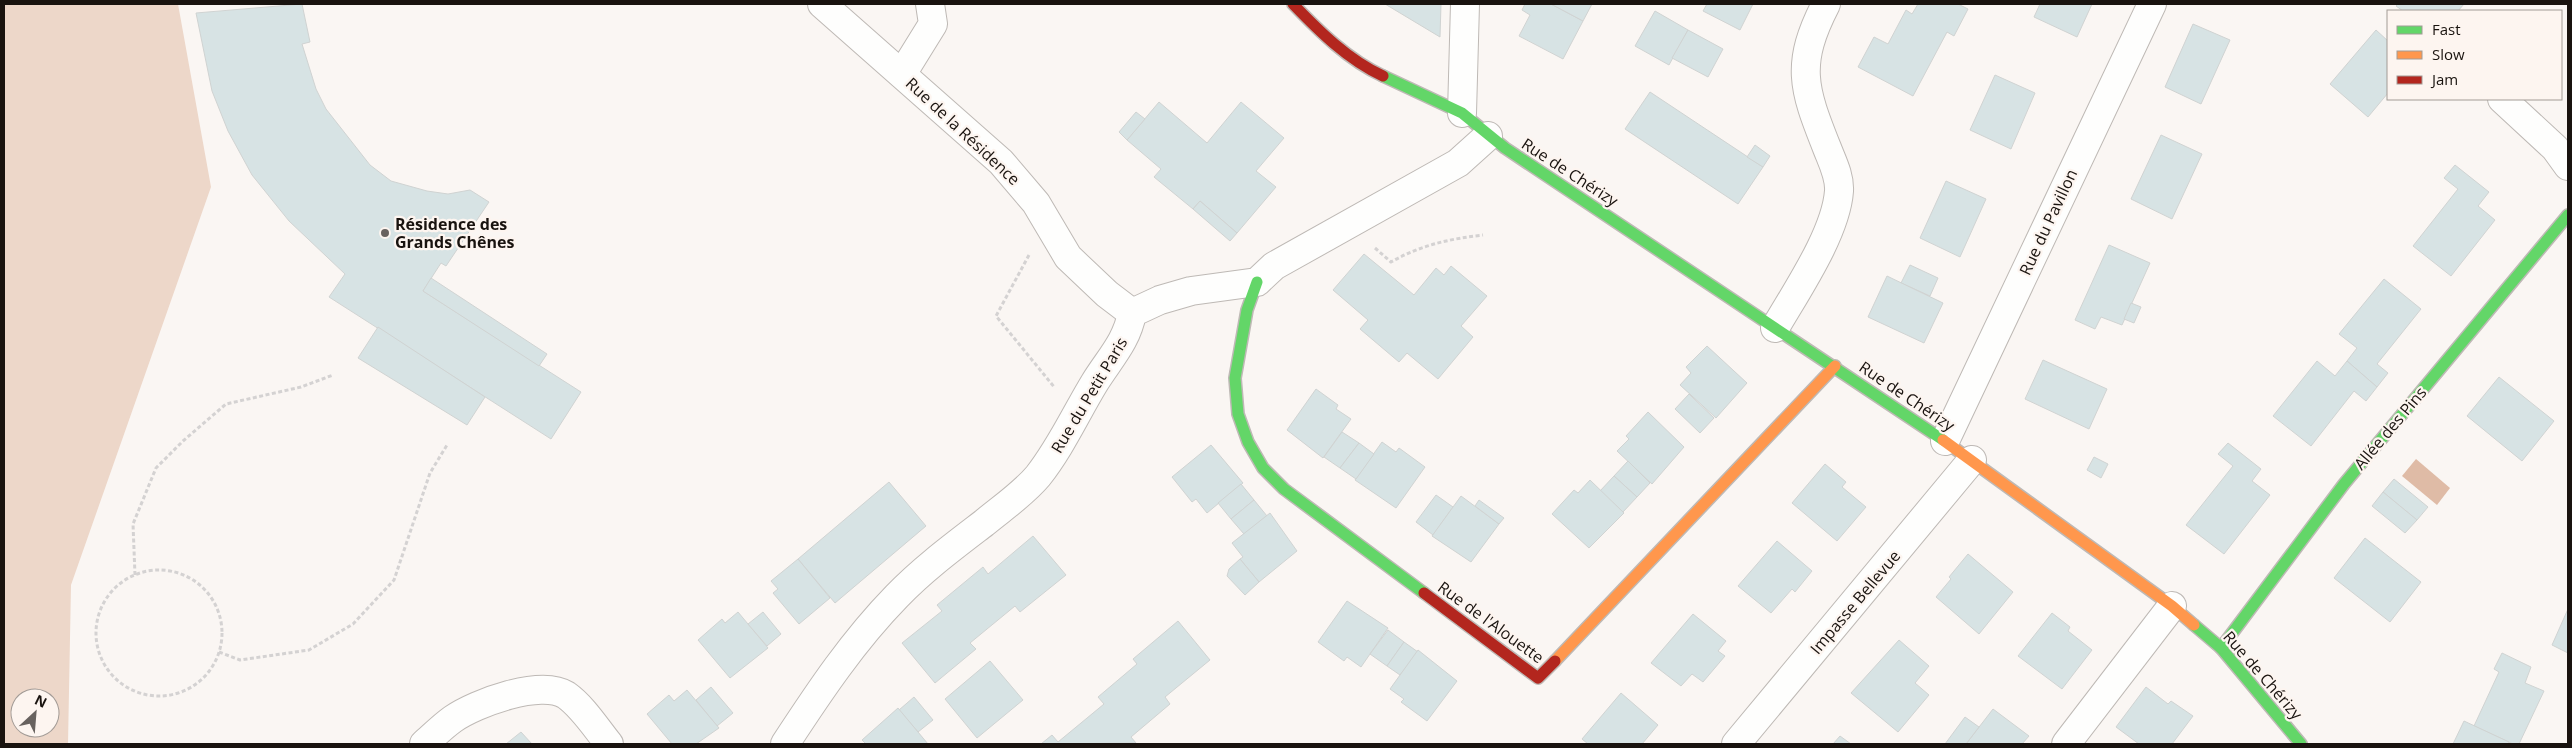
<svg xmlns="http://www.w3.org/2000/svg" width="2572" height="748" viewBox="0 0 2572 748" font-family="'Open Sans',sans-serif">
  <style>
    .green { fill: #edd7c9; fill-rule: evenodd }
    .water { fill: #dfbba6 }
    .building { fill: #d7e3e4; stroke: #d0d3d2 }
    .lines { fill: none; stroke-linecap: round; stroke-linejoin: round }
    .street-casing { stroke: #beb9b5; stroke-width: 30 }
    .fast-casing { stroke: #beb9b5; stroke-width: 14 }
    .slow-casing { stroke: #beb9b5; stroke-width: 14 }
    .jam-casing { stroke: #beb9b5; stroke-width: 14 }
    .path { stroke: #d4d2d2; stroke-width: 3; stroke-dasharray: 4 2.5; stroke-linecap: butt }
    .street { stroke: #fefefd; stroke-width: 28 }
    .fast { stroke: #63d668; stroke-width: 11 }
    .slow { stroke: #ff974d; stroke-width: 11 }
    .jam { stroke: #b3261e; stroke-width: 11 }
    .poi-dot { fill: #68625f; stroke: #fdf5f0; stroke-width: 2 }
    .labels { text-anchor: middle; stroke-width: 4.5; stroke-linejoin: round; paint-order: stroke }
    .street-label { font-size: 16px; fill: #19130f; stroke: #fdf5f0 }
    .poi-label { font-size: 16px; font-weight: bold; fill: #19130f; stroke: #fdf5f0; text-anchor: start }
  </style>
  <rect width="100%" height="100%" fill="#faf6f3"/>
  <path class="green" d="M4,4H178L211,187L71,585L68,744H4ZM20,698H50V728H20Z"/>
  <polygon class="water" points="2416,459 2450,488 2437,505 2402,476"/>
  <g class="building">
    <polygon points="302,4 310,42 302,44 316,89 326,109 370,165 391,181 427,191 448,194 470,190 489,202 446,266 441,263 423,291 581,392 551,439 329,297 345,274 289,221 252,175 228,131 212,91 196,13"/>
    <polygon points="1385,4 1441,4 1440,37"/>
    <polygon points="1525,4 1551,4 1583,21 1563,59 1519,36 1530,15 1522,10"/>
    <polygon points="1551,4 1592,4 1583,21"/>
    <polygon points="1707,4 1753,4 1740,30 1703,11"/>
    <polygon points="1918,4 1958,4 1968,9 1954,36 1947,32 1913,96 1858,67 1874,37 1888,44 1906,10 1912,14"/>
    <polygon points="2040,4 2092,4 2077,37 2034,17"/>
    <polygon points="2398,4 2464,4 2458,11 2403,11 2396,6"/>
    <polygon points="1655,11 1688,30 1669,65 1635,46"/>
    <polygon points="2193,24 2230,40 2201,104 2165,87"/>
    <polygon points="1688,30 1723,49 1708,77 1672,58"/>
    <polygon points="2376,30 2388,41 2388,93 2368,117 2330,84"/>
    <polygon points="1995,75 2035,93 2011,149 1970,130"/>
    <polygon points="1650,92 1763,167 1738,204 1625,129"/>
    <polygon points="1159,102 1207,143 1241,102 1284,138 1256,171 1276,187 1237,233 1200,201 1193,209 1154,177 1161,169 1127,140"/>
    <polygon points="1136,112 1145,119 1127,140 1119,132"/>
    <polygon points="2161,135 2202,154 2172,219 2131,199"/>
    <polygon points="1755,145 1770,156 1763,167 1747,157"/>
    <polygon points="2455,165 2489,192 2478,206 2495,220 2451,276 2413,246 2458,189 2444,178"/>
    <polygon points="1946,181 1986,199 1960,257 1920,238"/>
    <polygon points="1200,201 1237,233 1230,241 1193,209"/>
    <polygon points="2109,245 2150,263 2122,325 2101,317 2095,329 2075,320"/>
    <polygon points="1364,254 1414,295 1436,268 1444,275 1451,266 1487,296 1461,326 1473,337 1438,379 1407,353 1399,362 1360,329 1368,320 1333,290"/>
    <polygon points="1910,265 1938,278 1930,296 1901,283"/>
    <polygon points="1887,276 1943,303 1924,343 1868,317"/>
    <polygon points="431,278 547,354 539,366 423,291"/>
    <polygon points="2384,279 2421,309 2377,364 2388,373 2377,387 2347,361 2357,348 2339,334"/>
    <polygon points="2131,303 2141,307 2134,323 2124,319"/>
    <polygon points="378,327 485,397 467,425 358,358"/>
    <polygon points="1707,346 1747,383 1716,418 1680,385 1691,373 1686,367"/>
    <polygon points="2043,360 2107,389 2089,429 2025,399"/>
    <polygon points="2317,361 2335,376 2347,361 2377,387 2366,401 2354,391 2311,446 2273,416"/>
    <polygon points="2499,377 2554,421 2522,461 2467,416"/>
    <polygon points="1316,389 1338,405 1336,409 1351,419 1323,458 1287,430"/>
    <polygon points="1689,394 1714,418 1700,433 1675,409"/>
    <polygon points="1648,412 1684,447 1652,484 1617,451 1629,439 1626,436"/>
    <polygon points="1342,432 1359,443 1340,468 1324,457"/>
    <polygon points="1382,442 1396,452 1399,448 1425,467 1396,508 1355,480"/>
    <polygon points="1359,443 1374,454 1356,479 1340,468"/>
    <polygon points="2228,443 2261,469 2252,481 2270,495 2224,554 2186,525 2233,466 2218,454"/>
    <polygon points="1211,445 1243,483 1207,513 1196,499 1192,502 1172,477"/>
    <polygon points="2094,457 2108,464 2101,478 2087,470"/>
    <polygon points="1628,461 1650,483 1637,497 1614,476"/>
    <polygon points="1825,464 1846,482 1842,487 1866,507 1837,541 1792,503"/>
    <polygon points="1614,476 1637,497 1623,512 1600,491"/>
    <polygon points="2394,479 2428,507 2417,520 2383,492"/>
    <polygon points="1590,480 1624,513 1589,548 1552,514 1574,490 1578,493"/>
    <polygon points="889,482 926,526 835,603 798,559"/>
    <polygon points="1241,484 1254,500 1231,519 1218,503"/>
    <polygon points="2383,492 2417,520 2405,533 2372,506"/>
    <polygon points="1436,495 1453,507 1433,535 1416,522"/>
    <polygon points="1461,496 1499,524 1471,562 1432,536"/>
    <polygon points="1254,500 1267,516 1244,534 1231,519"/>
    <polygon points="1479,500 1504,518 1499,524 1475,506"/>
    <polygon points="1270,513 1297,551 1259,582 1240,559 1243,557 1232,543"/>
    <polygon points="1033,536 1066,575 1020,612 1015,606 970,643 976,649 935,683 902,643 942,611 937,605 983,567 988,574"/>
    <polygon points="2365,538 2421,582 2390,622 2334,578"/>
    <polygon points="1777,541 1812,571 1795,592 1792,589 1771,613 1738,586"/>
    <polygon points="1968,554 2013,592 1979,634 1936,597 1951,579 1949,577"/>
    <polygon points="798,559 830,598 799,624 773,593 778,589 771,581"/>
    <polygon points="1240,559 1259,582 1245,595 1227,576 1229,569"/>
    <polygon points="1347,601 1388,628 1361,667 1347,657 1344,661 1318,642"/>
    <polygon points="2568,609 2568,653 2552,645"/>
    <polygon points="738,612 768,648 730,678 698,640 722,619 725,623"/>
    <polygon points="763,612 781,634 767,646 748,624"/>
    <polygon points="2052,613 2070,627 2068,631 2092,650 2062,689 2018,656"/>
    <polygon points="1693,614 1726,641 1718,651 1725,656 1703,682 1692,674 1681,686 1651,663"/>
    <polygon points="1178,621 1210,660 1165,697 1170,704 1131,737 1136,743 1041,744 1052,735 1058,742 1104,704 1098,697 1137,664 1133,659"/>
    <polygon points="1388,630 1404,642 1387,666 1370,654"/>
    <polygon points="1899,640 1929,666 1915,683 1929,695 1898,732 1851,693"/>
    <polygon points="1404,642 1418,652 1400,675 1387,666"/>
    <polygon points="1418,650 1457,681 1427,721 1401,702 1404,699 1390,689"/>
    <polygon points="2502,653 2531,667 2525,683 2544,691 2519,744 2513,744 2474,726 2499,672 2494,669"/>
    <polygon points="990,661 1023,700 977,738 945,699"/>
    <polygon points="711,687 733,713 717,726 696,700"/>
    <polygon points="2146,687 2168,704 2171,701 2193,716 2172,744 2139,744 2116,727"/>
    <polygon points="687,690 719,728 696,744 672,744 647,714 669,695 674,701"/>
    <polygon points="1621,693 1658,725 1642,744 1588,744 1582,739"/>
    <polygon points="914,697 933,720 918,732 899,710"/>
    <polygon points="898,708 928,744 866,744 862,740"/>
    <polygon points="1993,709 2029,736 2022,744 1966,744"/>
    <polygon points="1965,717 1979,727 1966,744 1945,744"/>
    <polygon points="2464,721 2509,742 2508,744 2453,744"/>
    <polygon points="521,732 532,744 506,744"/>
    <polygon points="1840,736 1851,744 1833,744"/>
  </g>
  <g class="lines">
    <defs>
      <g id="street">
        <polyline points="822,4 1001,162 1036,203 1068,257 1107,294 1132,313"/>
        <polyline points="902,74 933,24 930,4"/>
        <polyline points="2502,99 2555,148 2568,166"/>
        <polyline points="1462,113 1465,4"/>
        <path d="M1775,328C1797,290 1836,233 1839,191C1840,176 1832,161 1827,148C1803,88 1795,64 1826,4"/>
        <polyline points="1945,441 2152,4"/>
        <path d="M424,744C433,736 443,726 453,719C476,703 541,679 566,695C583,707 596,728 609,744"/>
        <path d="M785,744C819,692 853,641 897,596C923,569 954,546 984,523C1002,508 1023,494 1038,476C1061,447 1076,413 1095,382C1110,358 1127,341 1132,313L1160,300L1191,291L1257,282L1274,266L1458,163L1488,136"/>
        <polyline points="1736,744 1972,460"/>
        <polyline points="2066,744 2172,606"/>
      </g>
      <g id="fast">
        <polyline points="1383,76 1462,113 1505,148 1943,440"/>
        <polyline points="1257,282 1247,310 1235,378 1238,414 1248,442 1263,468 1284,489 1424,593"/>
        <polyline points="2194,625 2221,648 2301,744"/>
        <polyline points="2221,648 2344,484 2568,215"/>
      </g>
      <g id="slow">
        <polyline points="1943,440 2172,606 2194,625"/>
        <polyline points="1555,661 1835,366"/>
      </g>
      <g id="jam">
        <path d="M1293,4C1319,31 1348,60 1383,76"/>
        <polyline points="1424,593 1538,678 1555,661"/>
      </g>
    </defs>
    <use href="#street" class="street-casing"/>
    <use href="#fast" class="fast-casing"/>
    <use href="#slow" class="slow-casing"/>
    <use href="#jam" class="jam-casing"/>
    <g class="path">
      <path d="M1375,248L1391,262C1421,245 1449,239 1483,235"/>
      <polyline points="1029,255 996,316 1055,388"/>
      <circle cx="159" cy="633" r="63"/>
      <polyline points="135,575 133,524 156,468 183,441 226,404 301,387 333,375"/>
      <polyline points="219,652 240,660 309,650 353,624 394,580 430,473 447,445"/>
    </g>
    <use href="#street" class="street"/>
    <use href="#fast" class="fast"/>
    <use href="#slow" class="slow"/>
    <use href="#jam" class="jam"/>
  </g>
  <circle class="poi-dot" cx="385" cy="233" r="5"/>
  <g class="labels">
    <g class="street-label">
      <text transform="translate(963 131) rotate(43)" y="6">Rue de la Résidence</text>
      <text transform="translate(1570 172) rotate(33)" y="6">Rue de Chérizy</text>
      <text transform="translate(2048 222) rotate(-65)" y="6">Rue du Pavillon</text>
      <text transform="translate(1089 395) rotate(-59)" y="6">Rue du Petit Paris</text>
      <text transform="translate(1907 396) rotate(34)" y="6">Rue de Chérizy</text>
      <text transform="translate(2390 428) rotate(-50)" y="6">Allée des Pins</text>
      <text transform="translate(1855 602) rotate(-50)" y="6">Impasse Bellevue</text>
      <text transform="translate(1491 622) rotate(36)" y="6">Rue de l'Alouette</text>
      <text transform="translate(2263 675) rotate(49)" y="6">Rue de Chérizy</text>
    </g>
    <g class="poi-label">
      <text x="395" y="230">Résidence des<tspan x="395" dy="18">Grands Chênes</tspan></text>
    </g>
  </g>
  <rect width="2572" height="748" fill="none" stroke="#19130f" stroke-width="10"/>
  <rect x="2387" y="10" width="175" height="90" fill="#fdf5f0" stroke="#a29b96"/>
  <rect x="2397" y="26" width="25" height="8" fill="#63d668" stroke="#a29b96"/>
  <text x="2432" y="35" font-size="15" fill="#19130f">Fast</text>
  <rect x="2397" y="51" width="25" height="8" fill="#ff974d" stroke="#a29b96"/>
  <text x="2432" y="60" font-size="15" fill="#19130f">Slow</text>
  <rect x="2397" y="76" width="25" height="8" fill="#b3261e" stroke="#a29b96"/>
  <text x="2432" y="85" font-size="15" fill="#19130f">Jam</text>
  <g transform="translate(35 713) rotate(26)"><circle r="24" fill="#fdf5f0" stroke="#a29b96"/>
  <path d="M0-4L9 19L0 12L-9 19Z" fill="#68625f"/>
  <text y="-8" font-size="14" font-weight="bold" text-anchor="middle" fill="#19130f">N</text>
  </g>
</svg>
